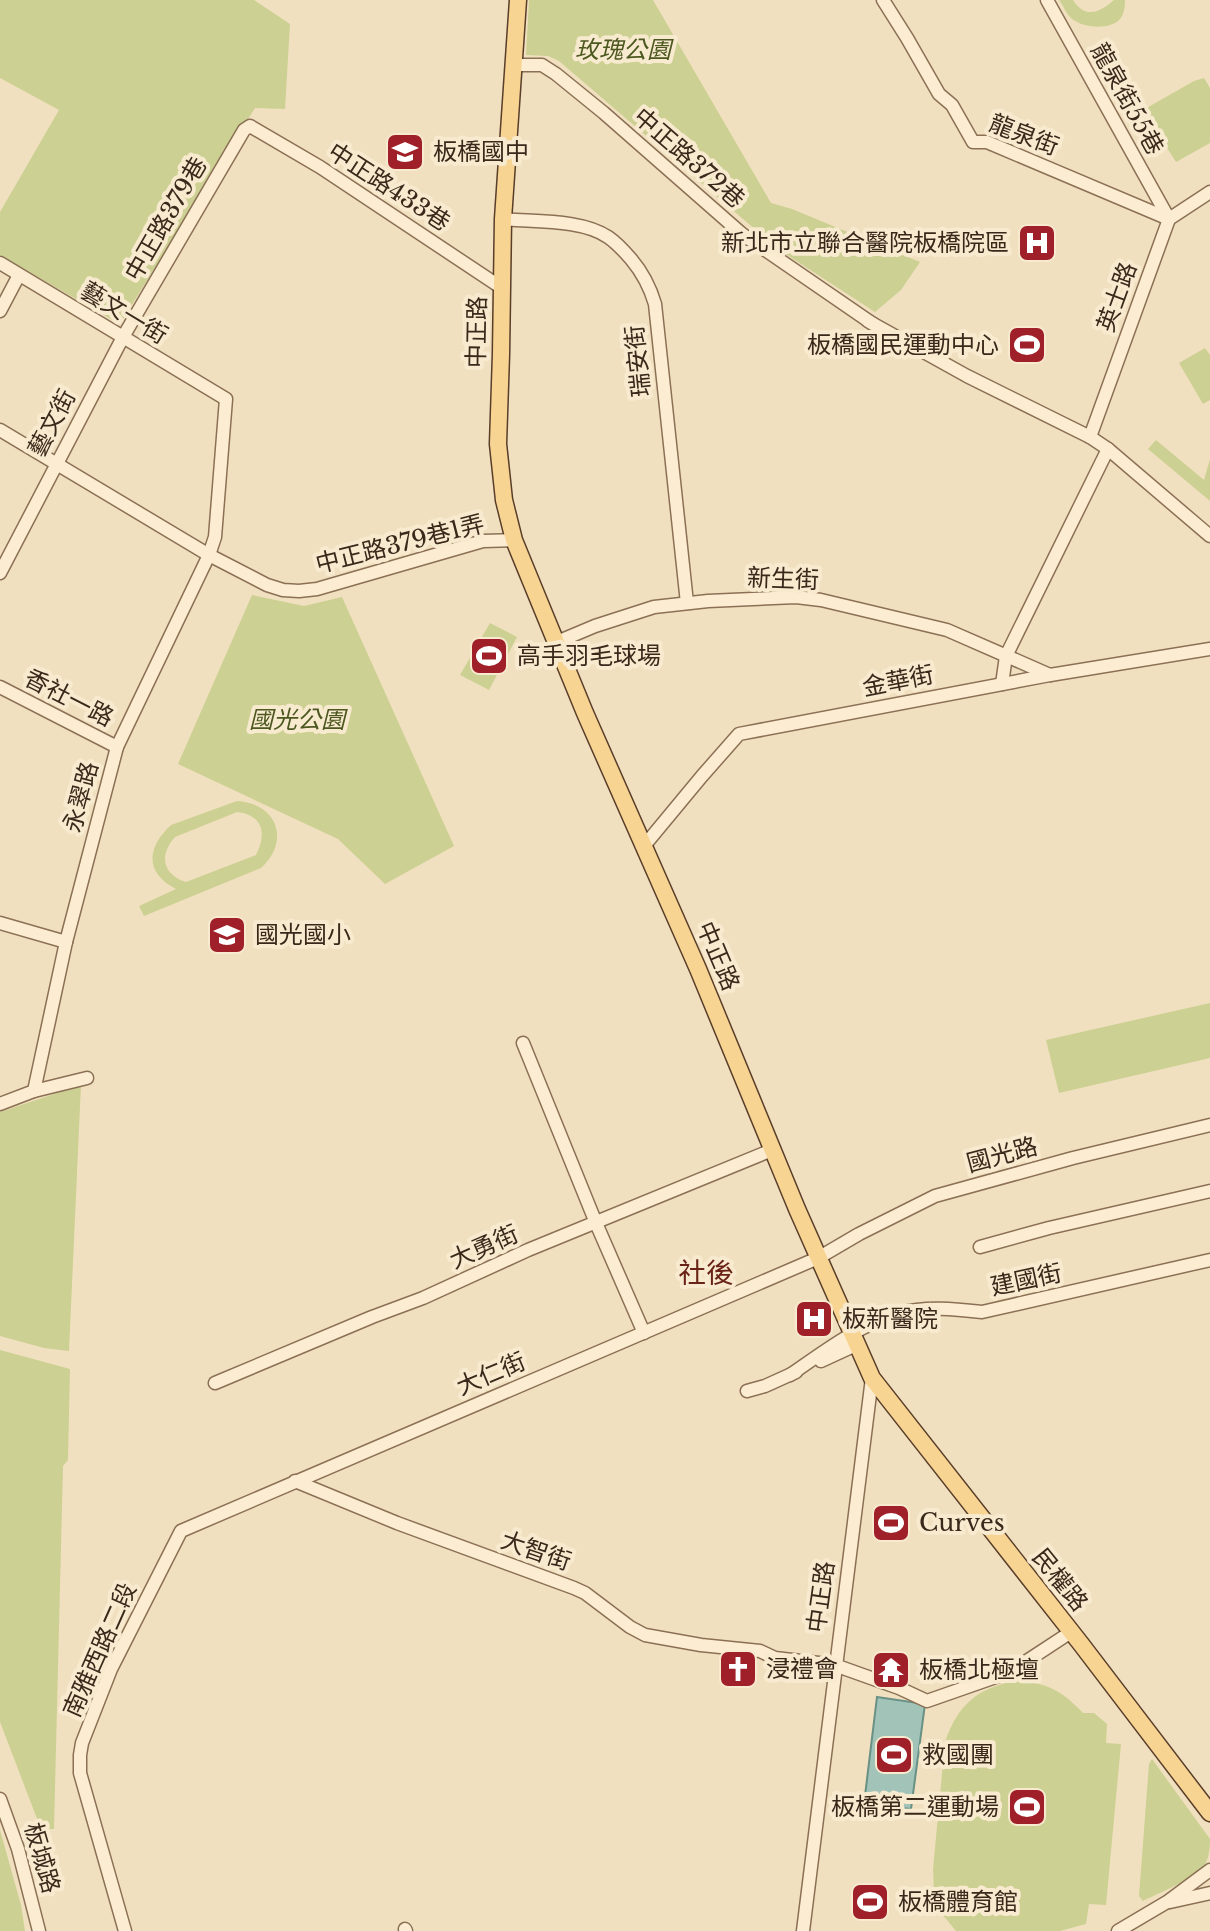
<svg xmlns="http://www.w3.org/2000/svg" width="1210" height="1931" viewBox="0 0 1210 1931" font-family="'Libre Baskerville','Noto Sans TC',serif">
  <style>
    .green { fill: #ccd092; fill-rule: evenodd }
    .water { fill: #a2c3b8; stroke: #699185; stroke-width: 2 }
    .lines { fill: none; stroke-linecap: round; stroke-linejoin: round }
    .minor-casing { stroke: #8b7055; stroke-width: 15 }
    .major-casing { stroke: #593e2a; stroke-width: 19 }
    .minor { stroke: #fcedd2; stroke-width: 12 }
    .major { stroke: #f8d493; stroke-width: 16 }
    .labels { text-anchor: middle; stroke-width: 8; stroke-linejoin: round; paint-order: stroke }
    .park-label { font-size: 24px; font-style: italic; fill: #4c5820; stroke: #f8eacf }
    .street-label { font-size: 24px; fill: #3a291b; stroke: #f8eacf }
    .poi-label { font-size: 24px; fill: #3a291b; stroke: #f8eacf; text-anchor: start }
    .quarter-label { font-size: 28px; fill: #6a2417; stroke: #f8eacf }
  </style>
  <rect width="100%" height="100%" fill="#f1e0bf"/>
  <g class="green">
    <polygon points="0,0 254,0 290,24 285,109 255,108 121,322 114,321 0,255 0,212 59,110 0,78"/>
    <polygon points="529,0 653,0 771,203 792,209 920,262 901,290 875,312 778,249 559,61 548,56 526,55"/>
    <path d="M1059,0H1073C1085,19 1099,13 1114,0H1125C1125,7 1124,14 1120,19C1110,31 1080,28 1070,17C1066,13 1063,5 1059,0Z"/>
    <polygon points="1204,78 1210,88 1210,143 1176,162 1143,110 1194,81"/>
    <polygon points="1205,348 1210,355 1210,400 1203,404 1179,363"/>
    <polygon points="1156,440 1204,480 1210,459 1210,501 1148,449"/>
    <polygon points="252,595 304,606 342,597 454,846 385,884 338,839 178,764"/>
    <polygon points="490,623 517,637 489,690 460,675"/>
    <path d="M237,801C277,803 291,841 261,868L144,916L139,906L176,889C145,873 146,848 171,825ZM237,812C263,815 267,834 256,855L186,882C162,874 159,855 175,837Z"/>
    <polygon points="1210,1003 1210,1058 1059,1093 1046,1040"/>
    <polygon points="81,1085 69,1351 44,1348 0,1336 0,1112"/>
    <polygon points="0,1350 70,1369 68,1460 63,1466 54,1829 41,1829 0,1722"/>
    <path d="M1014,1681C1046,1682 1061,1690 1083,1713H1094L1107,1724L1106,1743L1121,1744L1106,1905L1089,1904L1086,1924L1060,1931H956L942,1914L934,1892L933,1869L945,1742C958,1705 976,1689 1014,1681Z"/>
    <path d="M1152,1759L1210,1839C1210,1849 1209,1862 1201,1870C1190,1880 1157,1894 1143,1901L1139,1896L1149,1764Z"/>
    <polygon points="0,1830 21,1905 25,1931 0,1931"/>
  </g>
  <polygon class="water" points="877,1697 925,1704 911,1809 864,1804"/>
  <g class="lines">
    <defs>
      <g id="minor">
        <polyline points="883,0 907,38 939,94 952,105 973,142 987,142 1169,219"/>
        <polyline points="1047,0 1169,219"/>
        <polyline points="514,65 542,65 556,74 604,113 742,234 873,324"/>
        <path d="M503,219C534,222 582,219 608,237C617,243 624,251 631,259C642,272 650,287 655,304L687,603"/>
        <polyline points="0,263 226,399 215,537 209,555 117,747 66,942 34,1091 0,1104"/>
        <polyline points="0,311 19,275"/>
        <polyline points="868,321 967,376 1090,437 1108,449 1210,536"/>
        <polyline points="0,430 209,555 267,585 283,590 299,591 317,589 483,541 514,540"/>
        <polyline points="1090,437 1169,219 1210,192"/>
        <polyline points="0,573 123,337 244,130 250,126 320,167 502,288"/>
        <polyline points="557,642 595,626 654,607 708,601 796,597 821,600 947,630 1050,675"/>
        <polyline points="1002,684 1006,656 1108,449"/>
        <polyline points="0,687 117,747"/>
        <polyline points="644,846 702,776 739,734 1050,675 1210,649"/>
        <polyline points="0,923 66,942"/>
        <polyline points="523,1043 596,1223 644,1333"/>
        <polyline points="34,1091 87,1078"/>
        <polyline points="980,1247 1049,1228 1210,1191"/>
        <polyline points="821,1361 858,1344"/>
        <path d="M790,1375C825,1351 858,1325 900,1313C926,1306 955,1309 982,1312L1210,1260"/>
        <polyline points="215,1383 372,1317 423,1298 528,1250 772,1150"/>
        <polyline points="747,1391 765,1386 796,1372"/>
        <polyline points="295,1481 397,1523 574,1588 585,1593 630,1627 645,1635 701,1645 760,1651 775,1658 836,1665"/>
        <polyline points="829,1663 899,1688 927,1701 1010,1672 1071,1632"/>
        <polyline points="0,1799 18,1849 39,1931"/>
        <polyline points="1170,1902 1210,1893"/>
        <polyline points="405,1929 406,1931"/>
        <polyline points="125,1931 80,1773 80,1755 82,1743 111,1669 181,1531 818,1258 859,1234 935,1196 1073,1158 1210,1125"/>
        <polyline points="803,1931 872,1378"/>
        <polyline points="1118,1931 1167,1902 1210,1870"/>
      </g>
      <polyline id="major" points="518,0 503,219 501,354 498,444 504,500 514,540 585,713 698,969 797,1209 872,1378 1081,1644 1210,1813"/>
    </defs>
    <use href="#minor" class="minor-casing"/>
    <use href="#major" class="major-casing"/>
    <use href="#minor" class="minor"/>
    <use href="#major" class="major"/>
  </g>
  <defs>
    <symbol id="school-square" viewBox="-11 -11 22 22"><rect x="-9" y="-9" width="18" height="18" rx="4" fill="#9f2028" stroke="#f8eacf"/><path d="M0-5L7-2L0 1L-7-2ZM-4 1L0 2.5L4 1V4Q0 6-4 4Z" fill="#fff"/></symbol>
    <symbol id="hospital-square" viewBox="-11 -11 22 22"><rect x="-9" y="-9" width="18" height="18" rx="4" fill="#9f2028" stroke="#f8eacf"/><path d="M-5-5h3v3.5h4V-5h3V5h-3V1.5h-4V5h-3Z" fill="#fff"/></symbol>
    <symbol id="stadium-square" viewBox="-11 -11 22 22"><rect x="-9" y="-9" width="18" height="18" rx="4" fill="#9f2028" stroke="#f8eacf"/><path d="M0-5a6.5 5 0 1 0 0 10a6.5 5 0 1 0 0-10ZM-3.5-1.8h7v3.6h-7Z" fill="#fff"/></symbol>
    <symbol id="church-square" viewBox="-11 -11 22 22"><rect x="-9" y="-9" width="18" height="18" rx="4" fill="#9f2028" stroke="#f8eacf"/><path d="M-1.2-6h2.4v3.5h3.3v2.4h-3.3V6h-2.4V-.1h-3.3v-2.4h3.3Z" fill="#fff"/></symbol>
    <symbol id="temple-square" viewBox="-11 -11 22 22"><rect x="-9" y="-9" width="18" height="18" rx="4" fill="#9f2028" stroke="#f8eacf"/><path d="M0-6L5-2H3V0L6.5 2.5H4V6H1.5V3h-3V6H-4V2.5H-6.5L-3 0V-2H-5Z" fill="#fff"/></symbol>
  </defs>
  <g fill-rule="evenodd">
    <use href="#school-square" x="383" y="130" width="44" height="44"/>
    <use href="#hospital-square" x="1015" y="221" width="44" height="44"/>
    <use href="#stadium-square" x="1005" y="323" width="44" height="44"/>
    <use href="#stadium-square" x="467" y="634" width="44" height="44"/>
    <use href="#school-square" x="205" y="913" width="44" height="44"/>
    <use href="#hospital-square" x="792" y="1297" width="44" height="44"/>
    <use href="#stadium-square" x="869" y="1501" width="44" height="44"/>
    <use href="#church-square" x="716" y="1647" width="44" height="44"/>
    <use href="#temple-square" x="869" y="1648" width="44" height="44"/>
    <use href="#stadium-square" x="872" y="1733" width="44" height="44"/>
    <use href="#stadium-square" x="1005" y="1785" width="44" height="44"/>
    <use href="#stadium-square" x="848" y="1880" width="44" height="44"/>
  </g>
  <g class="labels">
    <g class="park-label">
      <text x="623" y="58">玫瑰公園</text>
      <text x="297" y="728">國光公園</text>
    </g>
    <g class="street-label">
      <text transform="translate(1127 99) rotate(61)" y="8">龍泉街55巷</text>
      <text transform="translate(1024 135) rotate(21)" y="8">龍泉街</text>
      <text transform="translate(689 158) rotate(41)" y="8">中正路372巷</text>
      <text transform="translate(389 187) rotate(33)" y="8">中正路433巷</text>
      <text transform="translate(166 219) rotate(-60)" y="8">中正路379巷</text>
      <text transform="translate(1117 297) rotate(-70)" y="8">英士路</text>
      <text transform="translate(124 313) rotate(31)" y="8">藝文一街</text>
      <text transform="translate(477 332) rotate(-89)" y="8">中正路</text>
      <text transform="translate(638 361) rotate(-96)" y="8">瑞安街</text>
      <text transform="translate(52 423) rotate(-62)" y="8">藝文街</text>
      <text transform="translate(400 544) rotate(-14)" y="8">中正路379巷1弄</text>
      <text transform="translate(783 579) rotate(2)" y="8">新生街</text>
      <text transform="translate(898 681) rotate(-11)" y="8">金華街</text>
      <text transform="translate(69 698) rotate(27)" y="8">香社一路</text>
      <text transform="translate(81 797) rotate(-75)" y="8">永翠路</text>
      <text transform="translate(718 956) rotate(67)" y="8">中正路</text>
      <text transform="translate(1002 1155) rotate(-15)" y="8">國光路</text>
      <text transform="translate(484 1247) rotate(-24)" y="8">大勇街</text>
      <text transform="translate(1026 1280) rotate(-12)" y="8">建國街</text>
      <text transform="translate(491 1374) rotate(-23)" y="8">大仁街</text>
      <text transform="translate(536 1551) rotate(19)" y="8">大智街</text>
      <text transform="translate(1060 1580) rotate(51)" y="8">民權路</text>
      <text transform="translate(821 1597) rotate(-82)" y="8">中正路</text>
      <text transform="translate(100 1650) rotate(-66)" y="8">南雅西路二段</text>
      <text transform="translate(42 1858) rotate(74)" y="8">板城路</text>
    </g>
    <g class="poi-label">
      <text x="433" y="160">板橋國中</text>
      <text x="1009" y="251" text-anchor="end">新北市立聯合醫院板橋院區</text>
      <text x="999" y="353" text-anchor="end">板橋國民運動中心</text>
      <text x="517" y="664">高手羽毛球場</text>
      <text x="255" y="943">國光國小</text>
      <text x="842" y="1327">板新醫院</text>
      <text x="919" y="1531">Curves</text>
      <text x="766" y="1677">浸禮會</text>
      <text x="919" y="1678">板橋北極壇</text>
      <text x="922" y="1763">救國團</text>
      <text x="999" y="1815" text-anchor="end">板橋第二運動場</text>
      <text x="898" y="1910">板橋體育館</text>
    </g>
    <g class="quarter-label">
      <text x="706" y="1283">社後</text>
    </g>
  </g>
</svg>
